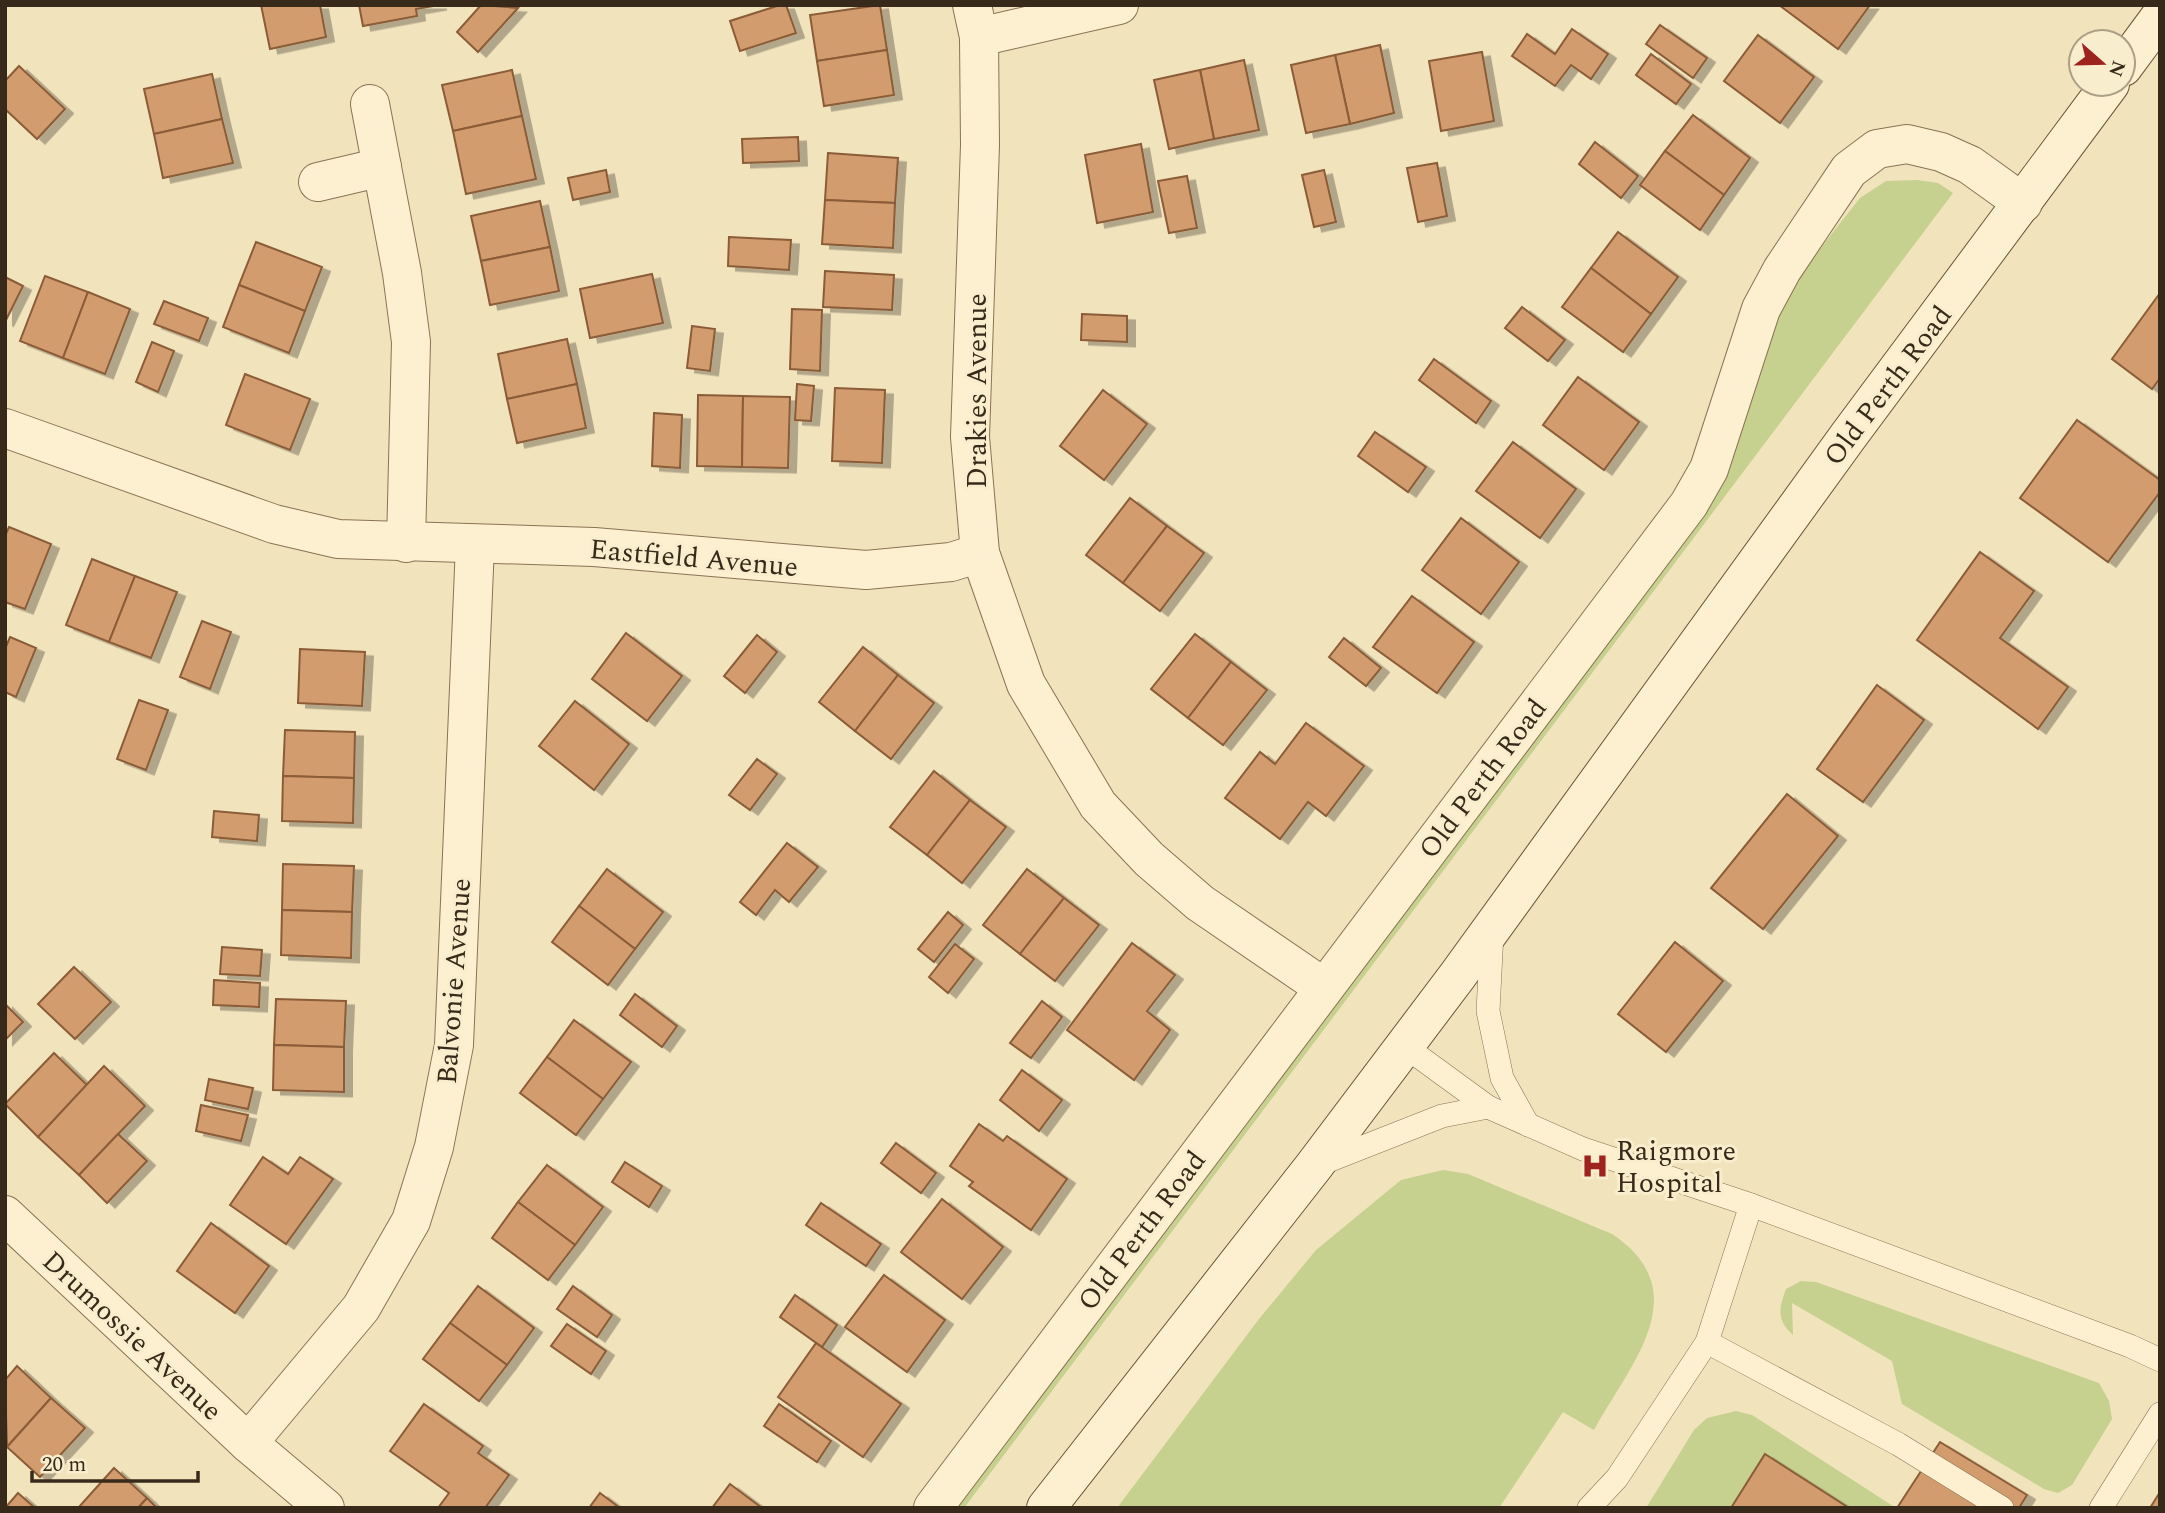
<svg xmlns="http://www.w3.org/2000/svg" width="2165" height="1513" viewBox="0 0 2165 1513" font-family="Spectral,serif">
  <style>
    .green { fill: #c6d08f }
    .building { fill: #d39c6e; stroke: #8b5c38; stroke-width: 2; filter: url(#shadow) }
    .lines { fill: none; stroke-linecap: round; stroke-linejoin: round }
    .lane-casing { stroke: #8a7354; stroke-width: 24 }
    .street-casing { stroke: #8a7354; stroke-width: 40 }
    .secondary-casing { stroke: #6c5438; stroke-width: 40 }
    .lane { stroke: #fcf0d0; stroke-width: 23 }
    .street { stroke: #fcf0d0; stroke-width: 38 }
    .secondary { stroke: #fcf0d0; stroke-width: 38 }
    .labels { text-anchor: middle; stroke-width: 6; stroke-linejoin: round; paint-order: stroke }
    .street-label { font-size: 28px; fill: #382a1a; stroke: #f8edcc }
    .poi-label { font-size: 28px; fill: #382a1a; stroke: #f8edcc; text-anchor: start }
  </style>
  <defs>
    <filter id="shadow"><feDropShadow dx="8" dy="4.5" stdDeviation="0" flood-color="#0004"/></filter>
  </defs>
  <rect width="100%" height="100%" fill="#f1e3bc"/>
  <g class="green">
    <polygon points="1917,180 1938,183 1953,193 964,1508 948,1508 1673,544 1781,298 1860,198 1886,181"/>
    <path d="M1443,1170L1468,1174L1612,1234C1699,1292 1629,1366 1594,1430L1563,1412L1499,1508H1117L1259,1319L1316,1250L1401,1180Z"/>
    <path d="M1801,1281L1816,1282L2099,1383L2109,1401L2112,1419L2072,1485L2058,1493L2044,1489L1902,1404L1892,1361L1792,1303L1793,1335C1776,1320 1779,1308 1786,1289Z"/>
    <polygon points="1736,1411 1752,1415 1896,1508 1849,1508 1766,1454 1731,1508 1646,1508 1694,1430 1707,1418"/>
  </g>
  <g class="building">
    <polygon points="261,5 320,5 326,37 270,49"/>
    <polygon points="359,5 439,5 416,9 417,16 363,26"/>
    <polygon points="481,5 518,8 478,52 457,32"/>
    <polygon points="780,5 786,5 796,33 740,51 730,21"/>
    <polygon points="880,5 887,50 817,61 810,15"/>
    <polygon points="1779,5 1870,5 1838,49"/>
    <polygon points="1660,25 1707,58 1693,78 1646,44"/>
    <polygon points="1572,29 1608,54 1591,79 1571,65 1555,86 1512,56 1527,34 1555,54"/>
    <polygon points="1758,35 1814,77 1780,123 1724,81"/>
    <polygon points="1380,45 1394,113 1350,124 1335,55"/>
    <polygon points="887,50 894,95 824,106 817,61"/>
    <polygon points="1482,52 1494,121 1441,131 1429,61"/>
    <polygon points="1651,54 1691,84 1676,104 1636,75"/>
    <polygon points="1335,55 1350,124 1306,133 1291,65"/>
    <polygon points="1244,60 1259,130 1214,139 1200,70"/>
    <polygon points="19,66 65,109 37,139 5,109 5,81"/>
    <polygon points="512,70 522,116 453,131 442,85"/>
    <polygon points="1200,70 1214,139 1169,149 1154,80"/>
    <polygon points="212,74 222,119 154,134 144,89"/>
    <polygon points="1693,115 1750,158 1724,195 1665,151"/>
    <polygon points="522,116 536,179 466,194 453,131"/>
    <polygon points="222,119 233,163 163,178 154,134"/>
    <polygon points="798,137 799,161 743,163 742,139"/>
    <polygon points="1595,142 1638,176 1621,198 1579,164"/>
    <polygon points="1141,144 1153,212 1097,223 1085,155"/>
    <polygon points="1665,151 1724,195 1700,230 1640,185"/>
    <polygon points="828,153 898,158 895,203 825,200"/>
    <polygon points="1437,163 1447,216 1418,222 1407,168"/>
    <polygon points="606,170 610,192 573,200 568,178"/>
    <polygon points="1324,170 1336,222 1314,227 1302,175"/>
    <polygon points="1187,176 1197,228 1169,233 1158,181"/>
    <polygon points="825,200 895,203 893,248 822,244"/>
    <polygon points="540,201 550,247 481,261 471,216"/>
    <polygon points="1618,232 1678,277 1651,314 1591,268"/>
    <polygon points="729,237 791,240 789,270 728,266"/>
    <polygon points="256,242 322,267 305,311 239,285"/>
    <polygon points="550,247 559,291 490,305 481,261"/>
    <polygon points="1591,268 1651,314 1623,352 1562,307"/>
    <polygon points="825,271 894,275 892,310 823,307"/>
    <polygon points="652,274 663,323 590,338 580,289"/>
    <polygon points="45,276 88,292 63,358 20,341"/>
    <polygon points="5,277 23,286 5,322"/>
    <polygon points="239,285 305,311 289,353 223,327"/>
    <polygon points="88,292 130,309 105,374 63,358"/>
    <polygon points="2160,293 2160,378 2152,389 2112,359"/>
    <polygon points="164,301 208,318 199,341 154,324"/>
    <polygon points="1522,307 1565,340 1548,361 1505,328"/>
    <polygon points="792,309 822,310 820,371 790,369"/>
    <polygon points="1082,314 1127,316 1127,342 1081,340"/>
    <polygon points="692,326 715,329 710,371 687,368"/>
    <polygon points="567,339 577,384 507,399 498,354"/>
    <polygon points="152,342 174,351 158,392 136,382"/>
    <polygon points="1434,359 1491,401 1476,423 1419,380"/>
    <polygon points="245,374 310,399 290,450 226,425"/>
    <polygon points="1578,377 1639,422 1604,470 1543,425"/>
    <polygon points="577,384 586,428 517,443 507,399"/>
    <polygon points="797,384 814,386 811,421 795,420"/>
    <polygon points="835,388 885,390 882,463 832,461"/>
    <polygon points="1103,390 1147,424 1104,480 1060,446"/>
    <polygon points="698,395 743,396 742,467 697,466"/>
    <polygon points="743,396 790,397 788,468 742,467"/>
    <polygon points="654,413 682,415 680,468 652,466"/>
    <polygon points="2077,420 2160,480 2160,492 2108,562 2020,498"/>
    <polygon points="1375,432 1426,467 1408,492 1358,456"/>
    <polygon points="1513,442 1576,489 1540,538 1476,491"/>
    <polygon points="1130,498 1167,526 1123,583 1086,555"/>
    <polygon points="1461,518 1519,562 1481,614 1422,570"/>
    <polygon points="1167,526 1204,553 1160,611 1123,583"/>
    <polygon points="9,527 51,544 25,609 5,602 5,536"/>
    <polygon points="1980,552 2034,591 2000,638 2068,687 2038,729 1917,640"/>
    <polygon points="92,559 135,576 109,642 66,625"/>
    <polygon points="135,576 177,592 151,658 109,642"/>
    <polygon points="1412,596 1474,642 1437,693 1373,647"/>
    <polygon points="202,621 231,632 210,689 180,677"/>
    <polygon points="626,633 682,676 647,721 592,679"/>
    <polygon points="1195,634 1231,662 1188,718 1151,689"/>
    <polygon points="757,635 777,652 745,693 724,676"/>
    <polygon points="10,637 36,648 16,697 5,692 5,649"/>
    <polygon points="1344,638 1381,668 1366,686 1329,657"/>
    <polygon points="863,647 898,675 855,731 819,702"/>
    <polygon points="300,649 365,652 362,706 298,703"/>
    <polygon points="1231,662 1267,690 1223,745 1188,718"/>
    <polygon points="898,675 934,703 891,759 855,731"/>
    <polygon points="1877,685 1924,720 1863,802 1817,769"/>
    <polygon points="139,700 168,710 146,770 117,759"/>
    <polygon points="575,701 629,744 594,790 539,746"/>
    <polygon points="1306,723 1364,766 1326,816 1308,802 1280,839 1225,798 1260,752 1275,764"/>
    <polygon points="285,730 355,732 354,778 283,776"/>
    <polygon points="757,759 777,774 750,810 729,795"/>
    <polygon points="934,771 970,800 927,855 890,827"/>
    <polygon points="283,776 354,778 353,823 282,821"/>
    <polygon points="1787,794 1838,836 1763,929 1711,888"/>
    <polygon points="970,800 1006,827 962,883 927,855"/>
    <polygon points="214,811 259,815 257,841 212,837"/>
    <polygon points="787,843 818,867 789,902 775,890 756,915 740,902"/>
    <polygon points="283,864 354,866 352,912 282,910"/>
    <polygon points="607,869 663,912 635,949 579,906"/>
    <polygon points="1027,869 1064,898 1020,954 983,925"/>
    <polygon points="1064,898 1099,925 1055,981 1020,954"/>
    <polygon points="579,906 635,949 608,985 552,942"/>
    <polygon points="282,910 352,912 351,958 281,955"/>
    <polygon points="948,912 963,925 934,962 918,949"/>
    <polygon points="1675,942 1723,981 1666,1052 1618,1014"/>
    <polygon points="1132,943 1175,975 1147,1011 1170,1030 1134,1080 1067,1030"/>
    <polygon points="955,944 974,959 948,993 929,977"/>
    <polygon points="222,947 262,950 260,976 220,974"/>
    <polygon points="74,967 111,1002 75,1039 38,1004"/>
    <polygon points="214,980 260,983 259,1007 213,1005"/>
    <polygon points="635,994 677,1026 662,1047 620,1015"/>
    <polygon points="276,999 346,1001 344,1047 274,1045"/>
    <polygon points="1042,1001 1062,1017 1031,1058 1010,1043"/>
    <polygon points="5,1004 23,1022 5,1040"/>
    <polygon points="574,1020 631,1062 603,1099 547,1057"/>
    <polygon points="274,1045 344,1047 344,1092 273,1090"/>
    <polygon points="54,1053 87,1085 38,1137 5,1104"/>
    <polygon points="547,1057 603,1099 576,1135 520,1093"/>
    <polygon points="104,1066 145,1106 79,1175 38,1137"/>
    <polygon points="1022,1070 1062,1100 1039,1131 1000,1100"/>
    <polygon points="209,1079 253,1088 248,1109 205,1100"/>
    <polygon points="201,1105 248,1115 241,1141 196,1131"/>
    <polygon points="979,1124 1003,1141 1007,1136 1067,1179 1031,1230 969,1186 973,1182 950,1166"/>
    <polygon points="118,1134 147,1161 107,1203 79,1175"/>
    <polygon points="896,1143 936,1173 921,1193 881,1163"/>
    <polygon points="263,1157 288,1174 300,1157 333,1179 286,1244 230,1205"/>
    <polygon points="625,1162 662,1186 649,1207 612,1182"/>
    <polygon points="547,1165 603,1207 575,1245 518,1202"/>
    <polygon points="942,1199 1003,1247 962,1299 901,1252"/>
    <polygon points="518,1202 575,1245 548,1280 492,1238"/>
    <polygon points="821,1203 881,1244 866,1266 806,1225"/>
    <polygon points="211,1223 269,1266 235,1313 177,1271"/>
    <polygon points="884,1275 945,1320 907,1372 845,1327"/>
    <polygon points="478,1286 534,1328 507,1365 450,1323"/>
    <polygon points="573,1286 612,1315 597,1337 557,1309"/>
    <polygon points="795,1295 837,1325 822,1347 780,1317"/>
    <polygon points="450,1323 507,1365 479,1401 423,1359"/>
    <polygon points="567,1324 606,1351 591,1374 551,1346"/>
    <polygon points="816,1343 901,1404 863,1457 778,1397"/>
    <polygon points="17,1366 51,1398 7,1447 5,1380"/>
    <polygon points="51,1398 85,1428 40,1477 7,1447"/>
    <polygon points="424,1404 483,1446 478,1453 509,1475 485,1508 438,1508 449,1493 390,1451"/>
    <polygon points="779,1404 831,1441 817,1462 764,1426"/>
    <polygon points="1940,1442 2027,1495 2019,1508 1897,1508"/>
    <polygon points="1765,1454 1849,1508 1731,1508"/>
    <polygon points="114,1468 147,1498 138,1508 78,1508"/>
    <polygon points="730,1484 762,1508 712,1508"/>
    <polygon points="2160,1492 2160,1508 2150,1508"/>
    <polygon points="18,1493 35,1508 5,1508"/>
    <polygon points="600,1493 620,1508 589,1508"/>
    <polygon points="147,1498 157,1508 138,1508"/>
  </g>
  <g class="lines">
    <defs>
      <g id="lane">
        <polyline points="1492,933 1488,1011 1502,1078 1528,1125"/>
        <polyline points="1403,1045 1488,1107 1583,1149 1751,1205 2130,1346 2160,1360"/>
        <polyline points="1320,1164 1442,1116 1488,1107"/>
        <polyline points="1707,1342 1898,1444 2002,1508"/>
        <polyline points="1589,1508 1617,1478 1707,1342 1751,1205"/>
        <polyline points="2101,1508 2160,1414"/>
      </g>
      <g id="street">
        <polyline points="972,5 979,37 980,145 970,437 980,553 1026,684 1098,805 1149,859 1200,903 1323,987"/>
        <polyline points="979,37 1119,5"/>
        <polyline points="370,104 402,273 411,342 406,543"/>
        <polyline points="318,182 382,167"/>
        <polyline points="5,428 274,524 338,539 594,547 866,570 951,562 980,553"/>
        <polyline points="5,1215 248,1443 325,1508"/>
        <polyline points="248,1443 361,1308 411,1221 434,1147 454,1045 475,545"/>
        <polyline points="933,1508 1689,504 1709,469 1761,309 1782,270 1849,170 1877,149 1907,144 1941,152 1970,165 2023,203"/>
      </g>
      <g id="secondary">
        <polyline points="2123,67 2160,17"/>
        <polyline points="1046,1508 1314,1166 1458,975 1849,435 2110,84"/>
      </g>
    </defs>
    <use href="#lane" class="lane-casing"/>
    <use href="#street" class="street-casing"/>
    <use href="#secondary" class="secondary-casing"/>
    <use href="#lane" class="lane"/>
    <use href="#street" class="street"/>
    <use href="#secondary" class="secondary"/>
  </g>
  <defs>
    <symbol id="hospital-bare" viewBox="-9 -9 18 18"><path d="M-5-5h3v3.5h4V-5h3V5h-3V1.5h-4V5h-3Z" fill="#9e231f" stroke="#f8edcc" stroke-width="2.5" paint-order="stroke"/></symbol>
  </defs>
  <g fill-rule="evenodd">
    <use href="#hospital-bare" x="1576" y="1147" width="38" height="38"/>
  </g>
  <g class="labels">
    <g class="street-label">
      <text transform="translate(1887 385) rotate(-53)" y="10">Old Perth Road</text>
      <text transform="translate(976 391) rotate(-90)" y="10">Drakies Avenue</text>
      <text transform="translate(694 557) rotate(5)" y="10">Eastfield Avenue</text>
      <text transform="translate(1482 778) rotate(-53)" y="10">Old Perth Road</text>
      <text transform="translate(453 981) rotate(-86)" y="10">Balvonie Avenue</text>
      <text transform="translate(1141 1230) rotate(-53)" y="10">Old Perth Road</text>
      <text transform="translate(133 1335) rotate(43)" y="10">Drumossie Avenue</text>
    </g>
    <g class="poi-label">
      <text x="1616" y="1160">Raigmore<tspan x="1616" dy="32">Hospital</tspan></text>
    </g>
  </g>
  <rect width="2165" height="1513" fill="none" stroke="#382a1a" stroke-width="14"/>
  <g transform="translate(2102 63) rotate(110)"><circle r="33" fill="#f8edcc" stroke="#ab9f85" stroke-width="2"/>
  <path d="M0-5L12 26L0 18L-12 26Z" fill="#9e231f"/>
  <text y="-10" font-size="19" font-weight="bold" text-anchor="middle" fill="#382a1a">N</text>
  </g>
  <path d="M32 1471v10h166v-10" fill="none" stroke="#382a1a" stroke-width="3.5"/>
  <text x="42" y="1471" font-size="21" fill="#382a1a" stroke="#f8edcc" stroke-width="5" paint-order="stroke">20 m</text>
</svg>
